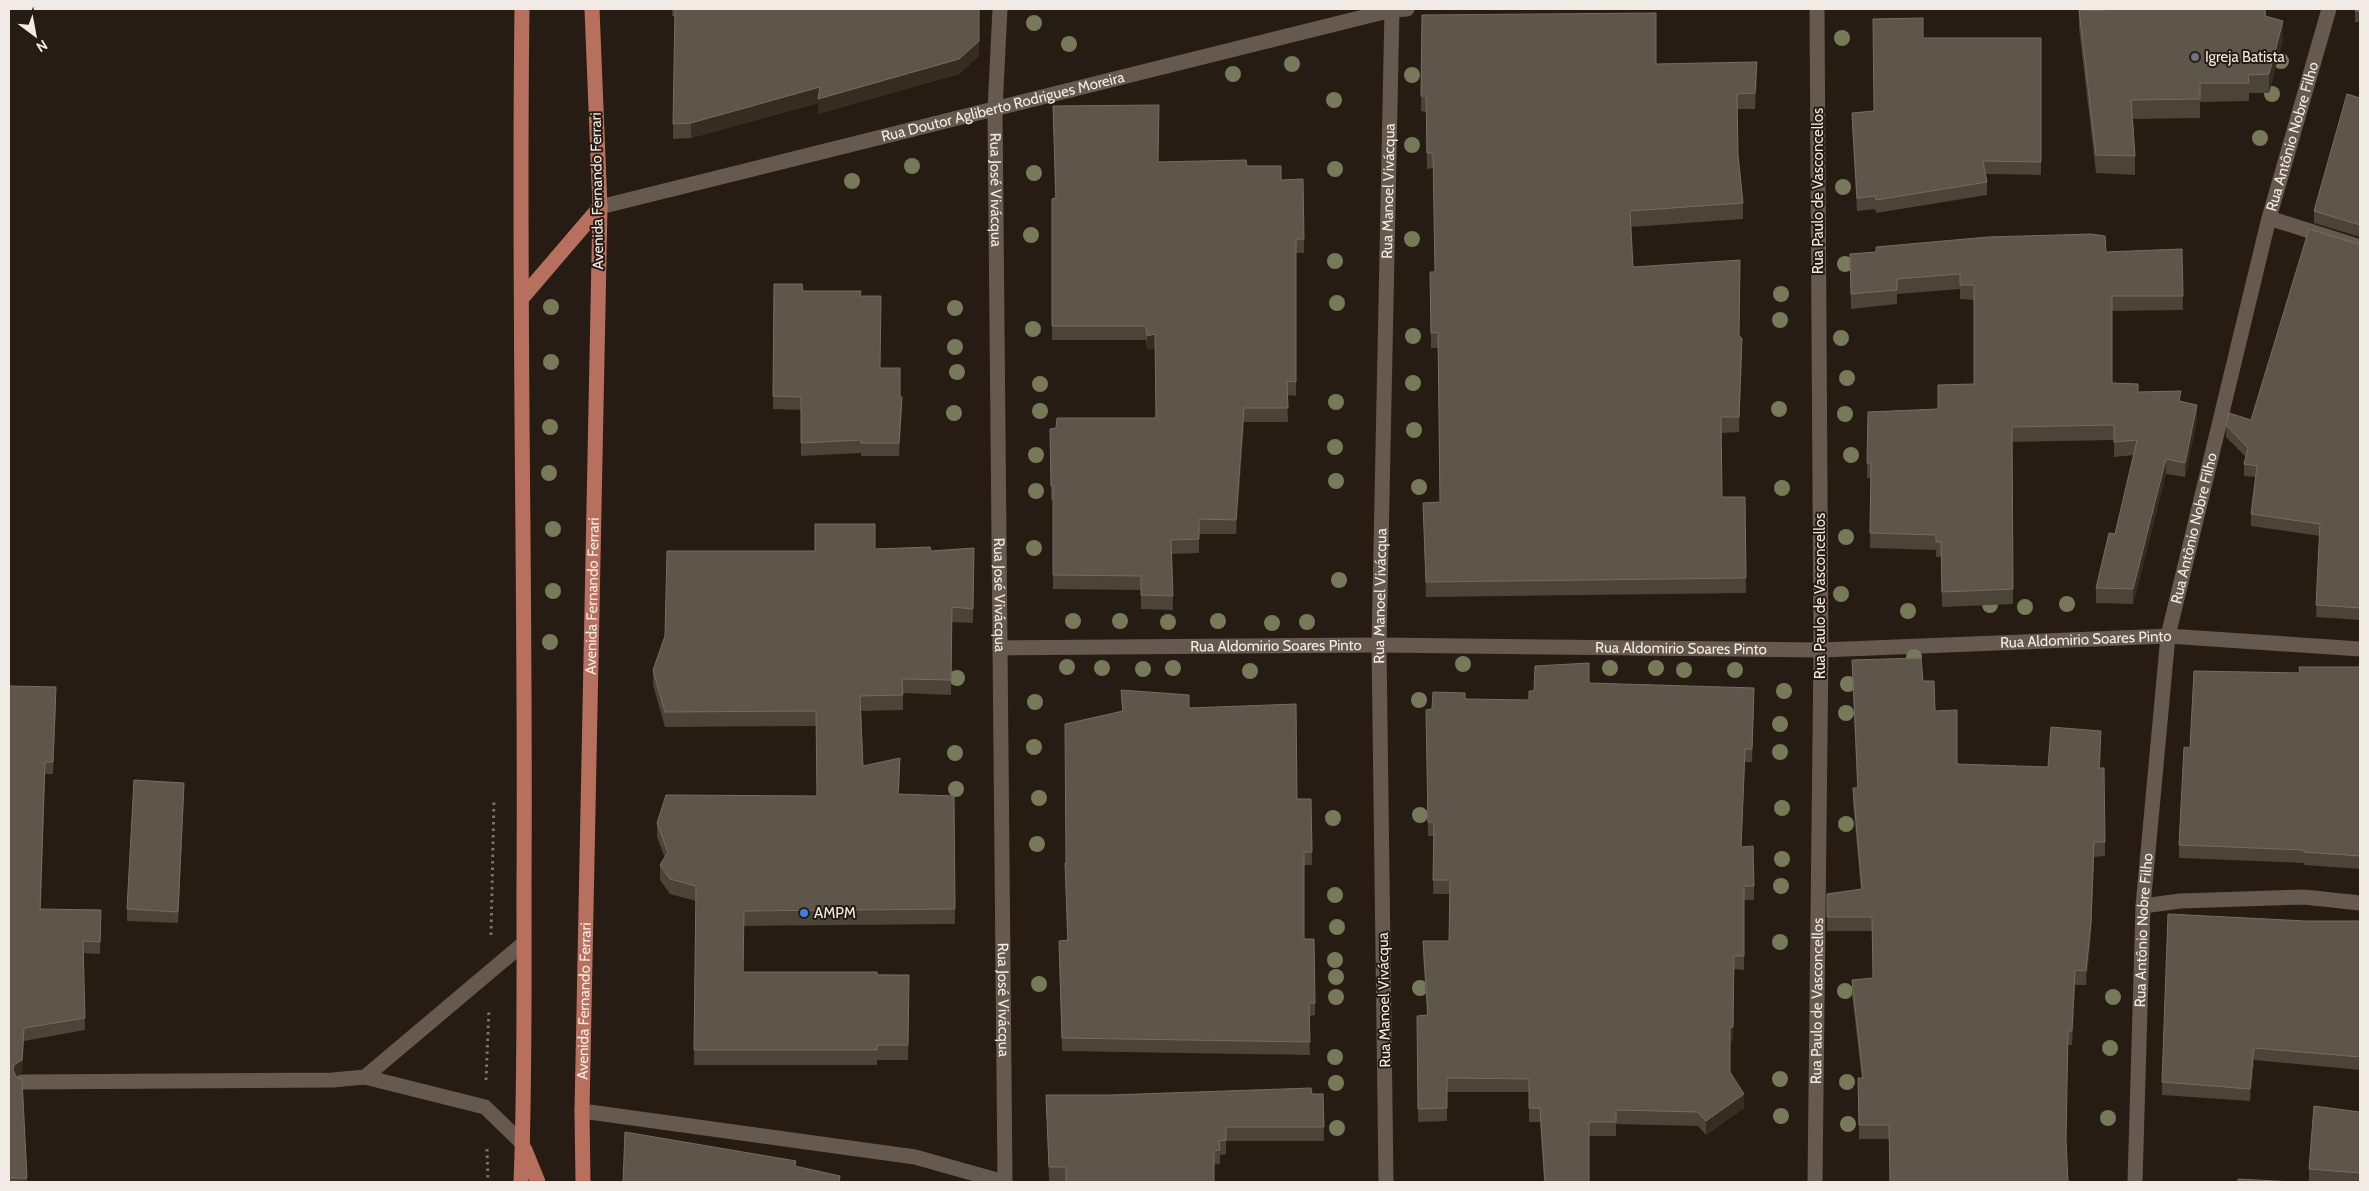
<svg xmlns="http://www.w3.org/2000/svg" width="2369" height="1191" viewBox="0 0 2369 1191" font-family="Cabin,sans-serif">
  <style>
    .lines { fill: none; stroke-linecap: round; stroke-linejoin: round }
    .path { stroke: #7b726b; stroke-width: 3; stroke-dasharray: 2.5 4; stroke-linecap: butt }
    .service { stroke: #665a50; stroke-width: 15 }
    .minor { stroke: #665a50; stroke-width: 15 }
    .primary { stroke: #b8705e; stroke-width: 15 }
    .tree { fill: #767a59 }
    .wall { fill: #4c4339 }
    .shaded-wall { fill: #362c22 }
    .building { fill: #5e554b; stroke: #756c64 }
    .worship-dot { fill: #6b7280; stroke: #271c14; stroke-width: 2 }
    .shop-dot { fill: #3f7fe0; stroke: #271c14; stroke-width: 2 }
    .labels { text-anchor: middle; stroke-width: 4; stroke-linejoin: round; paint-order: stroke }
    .poi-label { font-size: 15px; fill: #f2ebe5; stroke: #271c14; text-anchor: start }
    .street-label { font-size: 15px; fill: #f2ebe5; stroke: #271c14 }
  </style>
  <rect width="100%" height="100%" fill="#271c14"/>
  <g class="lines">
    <g class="path">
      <polyline points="491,935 494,799"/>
      <polyline points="486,1080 489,1009"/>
      <polyline points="487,1149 488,1182"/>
    </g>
    <g class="service">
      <polyline points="365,1077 524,943"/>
      <polyline points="22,1082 333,1080 365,1077 485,1107 523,1144"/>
      <polyline points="582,1111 915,1157 1004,1182"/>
    </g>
    <g class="minor">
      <path id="s1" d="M1000,9L995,110L1005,1182"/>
      <path id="s2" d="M600,207L1392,10L1407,9"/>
      <polyline points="2269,218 2360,247"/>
      <path id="s3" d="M1000,648L1379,645L1821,650L2168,636L2360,649"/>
      <polyline points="2143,906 2180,901 2304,897 2360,903"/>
      <path id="s4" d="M1386,1182L1379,645L1392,9"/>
      <path id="s5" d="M1815,1182L1821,650L1817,9"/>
      <path id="s6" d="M2135,1182L2143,906L2168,636L2269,218L2329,9"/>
    </g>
    <g class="primary">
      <polyline points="522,298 600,207"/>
      <polyline points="525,1150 538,1182"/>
      <path d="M521,1182C525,1084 524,986 524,887C526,595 518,302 522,9"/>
      <path id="s7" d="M583,1182L582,1111L600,207L592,9"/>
    </g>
  </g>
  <g class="tree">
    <circle cx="1034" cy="23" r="8"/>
    <circle cx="1842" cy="38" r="8"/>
    <circle cx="1069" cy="44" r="8"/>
    <circle cx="2281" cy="61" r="8"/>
    <circle cx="1292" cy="64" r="8"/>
    <circle cx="1233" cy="74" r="8"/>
    <circle cx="1412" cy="75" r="8"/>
    <circle cx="2272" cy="94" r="8"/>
    <circle cx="1334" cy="100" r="8"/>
    <circle cx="2260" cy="138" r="8"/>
    <circle cx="1412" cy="145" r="8"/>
    <circle cx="912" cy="166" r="8"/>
    <circle cx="1335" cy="169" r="8"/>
    <circle cx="1034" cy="173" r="8"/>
    <circle cx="852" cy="181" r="8"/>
    <circle cx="1843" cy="187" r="8"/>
    <circle cx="1031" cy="235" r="8"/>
    <circle cx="1412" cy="239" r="8"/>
    <circle cx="1335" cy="261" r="8"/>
    <circle cx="1845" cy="264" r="8"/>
    <circle cx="1781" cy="294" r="8"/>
    <circle cx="1337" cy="303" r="8"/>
    <circle cx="551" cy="307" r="8"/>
    <circle cx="955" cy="308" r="8"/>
    <circle cx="1780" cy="320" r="8"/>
    <circle cx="1033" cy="329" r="8"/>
    <circle cx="1413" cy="336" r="8"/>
    <circle cx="1841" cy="338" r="8"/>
    <circle cx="955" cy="347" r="8"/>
    <circle cx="551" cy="362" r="8"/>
    <circle cx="957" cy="372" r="8"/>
    <circle cx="1847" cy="378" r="8"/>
    <circle cx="1413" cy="383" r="8"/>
    <circle cx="1040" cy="384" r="8"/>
    <circle cx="1336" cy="402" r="8"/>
    <circle cx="1779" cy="409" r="8"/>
    <circle cx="1040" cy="411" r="8"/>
    <circle cx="954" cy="413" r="8"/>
    <circle cx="1845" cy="414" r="8"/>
    <circle cx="550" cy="427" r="8"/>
    <circle cx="1414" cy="430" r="8"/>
    <circle cx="1335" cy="447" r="8"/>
    <circle cx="1036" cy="455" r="8"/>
    <circle cx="1851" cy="455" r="8"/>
    <circle cx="549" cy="473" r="8"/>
    <circle cx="1336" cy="481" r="8"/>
    <circle cx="1419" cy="487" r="8"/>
    <circle cx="1782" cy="488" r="8"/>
    <circle cx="1036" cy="491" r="8"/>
    <circle cx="553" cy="529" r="8"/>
    <circle cx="1846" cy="537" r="8"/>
    <circle cx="1034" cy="548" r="8"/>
    <circle cx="1339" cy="580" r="8"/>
    <circle cx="553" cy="591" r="8"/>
    <circle cx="1841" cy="594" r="8"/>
    <circle cx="2067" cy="604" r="8"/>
    <circle cx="1990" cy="605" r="8"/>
    <circle cx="2025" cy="607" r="8"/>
    <circle cx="1908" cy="611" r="8"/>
    <circle cx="1073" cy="621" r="8"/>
    <circle cx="1120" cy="621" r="8"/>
    <circle cx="1218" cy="621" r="8"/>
    <circle cx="1168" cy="622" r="8"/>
    <circle cx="1307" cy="622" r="8"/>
    <circle cx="1272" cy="623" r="8"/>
    <circle cx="550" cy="642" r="8"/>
    <circle cx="1914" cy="657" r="8"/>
    <circle cx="1463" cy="664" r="8"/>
    <circle cx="1067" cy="667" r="8"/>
    <circle cx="1102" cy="668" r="8"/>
    <circle cx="1173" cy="668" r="8"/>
    <circle cx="1610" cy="668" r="8"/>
    <circle cx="1656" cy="668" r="8"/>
    <circle cx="1143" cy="669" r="8"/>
    <circle cx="1684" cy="670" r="8"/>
    <circle cx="1735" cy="670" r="8"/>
    <circle cx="1250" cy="671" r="8"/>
    <circle cx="957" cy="678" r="8"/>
    <circle cx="1848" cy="684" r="8"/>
    <circle cx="1784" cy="691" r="8"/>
    <circle cx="1419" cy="700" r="8"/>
    <circle cx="1035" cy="702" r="8"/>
    <circle cx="1846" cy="713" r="8"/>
    <circle cx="1780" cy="724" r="8"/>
    <circle cx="1034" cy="747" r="8"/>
    <circle cx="1780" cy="752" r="8"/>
    <circle cx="955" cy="753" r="8"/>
    <circle cx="956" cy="789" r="8"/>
    <circle cx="1039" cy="798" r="8"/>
    <circle cx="1782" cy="808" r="8"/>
    <circle cx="1420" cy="815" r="8"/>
    <circle cx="1333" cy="818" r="8"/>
    <circle cx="1846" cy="824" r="8"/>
    <circle cx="1037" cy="844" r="8"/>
    <circle cx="1782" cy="859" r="8"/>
    <circle cx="1781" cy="886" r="8"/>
    <circle cx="1335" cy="895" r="8"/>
    <circle cx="1337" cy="927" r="8"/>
    <circle cx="1780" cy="942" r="8"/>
    <circle cx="1335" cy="960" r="8"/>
    <circle cx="1336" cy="977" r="8"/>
    <circle cx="1039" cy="984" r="8"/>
    <circle cx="1420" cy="988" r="8"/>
    <circle cx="1845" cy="991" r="8"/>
    <circle cx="1336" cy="997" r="8"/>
    <circle cx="2113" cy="997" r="8"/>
    <circle cx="2110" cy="1048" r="8"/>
    <circle cx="1335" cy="1057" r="8"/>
    <circle cx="1780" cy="1079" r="8"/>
    <circle cx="1847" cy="1082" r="8"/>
    <circle cx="1336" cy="1083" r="8"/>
    <circle cx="1781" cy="1116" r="8"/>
    <circle cx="2108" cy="1118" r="8"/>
    <circle cx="1848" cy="1124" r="8"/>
    <circle cx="1337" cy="1128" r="8"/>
  </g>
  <g class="wall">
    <polygon points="672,9 979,9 979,56 959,74 818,114 818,103 691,138 673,139 675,16 672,16"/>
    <polygon points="2266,9 2266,17 2283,39 2269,93 2249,93 2249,101 2200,102 2200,118 2133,119 2135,156 2135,175 2096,173 2079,28 2079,10 2111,11"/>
    <polygon points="2360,9 2360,22 2355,22 2355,11"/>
    <polygon points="1422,15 1656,64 1757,78 1755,109 1737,109 1738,155 1743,203 1743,219 1631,227 1633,267 1739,336 1742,353 1739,432 1721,433 1722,497 1745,497 1746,593 1426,597 1423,503 1440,502 1438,348 1431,348 1430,272 1435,272 1433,168 1427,169 1426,112 1421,111"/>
    <polygon points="1923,38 2041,38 2041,175 1986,174 1987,182 1987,195 1876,213 1875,209 1857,211 1852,126 1852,113 1874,111"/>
    <polygon points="2360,98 2360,237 2314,223 2314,211"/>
    <polygon points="1053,106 1159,162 1247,166 1281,180 1304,239 1304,253 1296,253 1296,396 1287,395 1288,422 1244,422 1236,534 1199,534 1199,553 1172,554 1173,610 1141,609 1141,590 1053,589 1053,500 1051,500 1050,429 1156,418 1155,348 1147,350 1146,340 1052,340 1052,199 1055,198"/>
    <polygon points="2358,244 2360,244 2360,620 2316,617 2320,536 2251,526 2251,514 2256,477 2244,476 2244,464 2246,457 2226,437 2226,425 2251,420"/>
    <polygon points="2182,249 2183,310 2112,311 2112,383 2138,392 2181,401 2197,420 2185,477 2166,474 2133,604 2096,603 2096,588 2115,534 2134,455 2114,457 2114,440 2012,442 2013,604 1942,607 1941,557 1936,557 1936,550 1870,548 1871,478 1867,478 1868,412 1938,409 1974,384 1974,300 1960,299 1960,289 1897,294 1897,304 1851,309 1850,254 2106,252"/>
    <polygon points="774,284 803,291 861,296 880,368 900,397 902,410 899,456 861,456 861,453 801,456 801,410 773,409"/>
    <polygon points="974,548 973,623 952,622 951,695 903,693 903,710 861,711 863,766 900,773 899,794 954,796 955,924 744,926 743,972 909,975 908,1060 877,1060 877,1065 694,1065 696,901 670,894 660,880 660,865 665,858 657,837 657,823 817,796 816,726 665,727 653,685 653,670 875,549 931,551"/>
    <polygon points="1852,660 1923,681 1957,764 2048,767 2101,745 2100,768 2105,842 2105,856 2094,857 2091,936 2086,985 2075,985 2072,1045 2068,1045 1889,1139 1859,1139 1858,1078 1862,1078 1852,995 1852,980 1873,978 1872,931 1827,931 1827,894 1861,890 1853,802 1853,788 1857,788"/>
    <polygon points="2299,667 2360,667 2360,869 2304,865 2304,863 2179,858 2179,845 2299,673"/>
    <polygon points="1589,683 1754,701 1752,762 1745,762 1741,847 1754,886 1754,900 1744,900 1744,970 1734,969 1733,1040 1730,1042 1730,1072 1744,1108 1706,1135 1698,1126 1616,1124 1616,1136 1589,1136 1589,1182 1544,1182 1540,1122 1529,1122 1529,1092 1447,1092 1447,1121 1418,1122 1417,1016 1427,1015 1423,954 1423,941 1449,941 1450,894 1433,894 1434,836 1428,836 1426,724 1432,709 1465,699 1529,700 1529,691"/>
    <polygon points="9,686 56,700 53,774 45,774 41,909 101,923 100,954 83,953 85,1030 24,1041 22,1073 16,1076 17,1078 22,1079 27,1182 9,1182"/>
    <polygon points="1121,690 1189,708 1297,799 1311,799 1312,865 1304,865 1304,939 1315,1003 1315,1015 1309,1016 1310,1055 1062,1051 1059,953 1067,940 1065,863 1066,863 1122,711"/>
    <polygon points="184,794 178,923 127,921 127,909"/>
    <polygon points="2306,921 2360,921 2360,1070 2254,1060 2250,1101 2162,1095 2162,1082"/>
    <polygon points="1312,1094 1323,1094 1324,1141 1226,1141 1226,1154 1220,1155 1220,1164 1066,1181 1049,1181 1046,1095 1111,1095"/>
    <polygon points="2360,1112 2360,1182 2327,1182 2309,1181 2309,1169"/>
  </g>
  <g class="shaded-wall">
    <polygon points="2283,21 2283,39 2269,93 2269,74"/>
    <polygon points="979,41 979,56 959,74 818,114 818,103 691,138 691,123"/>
    <polygon points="1757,62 1757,78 1755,109 1755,93"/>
    <polygon points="1155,334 1155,348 1147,350 1147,336"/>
    <polygon points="1742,338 1742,353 1739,432 1739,417"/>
    <polygon points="902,397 902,410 899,456 899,443"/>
    <polygon points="2197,405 2197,420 2185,477 2185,463"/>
    <polygon points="1244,408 1244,422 1236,534 1236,520"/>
    <polygon points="2166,459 2166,474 2133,604 2133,589"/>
    <polygon points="56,687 56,700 53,774 53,762"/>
    <polygon points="2101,731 2101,745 2099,782 2099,768"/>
    <polygon points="1745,749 1745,762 1741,861 1741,847"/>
    <polygon points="900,758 900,773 898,808 898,794"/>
    <polygon points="184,783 184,794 178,923 178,912"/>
    <polygon points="2094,842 2091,936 2086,985 2086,971"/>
    <polygon points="1734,956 1733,1040 1730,1042 1730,1028"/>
    <polygon points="2075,970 2075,985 2072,1045 2072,1031"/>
    <polygon points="24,1028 22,1073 14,1077 13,1070"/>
    <polygon points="2254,1048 2254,1060 2250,1101 2250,1089"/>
    <polygon points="1744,1094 1744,1108 1706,1135 1706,1121"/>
  </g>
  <g class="building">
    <polygon points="675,9 979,9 979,41 959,59 818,99 820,87 691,123 673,124"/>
    <polygon points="2111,9 2265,9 2265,16 2283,21 2269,74 2248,75 2249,83 2200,83 2200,99 2131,100 2135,156 2096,155 2079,10 2111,11"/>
    <polygon points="2356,9 2360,9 2360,11 2355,11"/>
    <polygon points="1656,13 1656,64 1757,62 1755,93 1737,94 1738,155 1743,203 1630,211 1633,267 1740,260 1739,336 1742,338 1739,417 1721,417 1722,497 1745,497 1746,578 1426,582 1423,503 1440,502 1438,332 1431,333 1430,272 1435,272 1433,153 1427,153 1426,96 1421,96 1422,15"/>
    <polygon points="1923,18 1923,38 2041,38 2041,162 1983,161 1987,182 1876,200 1875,196 1857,198 1852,113 1874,111 1873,19"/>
    <polygon points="2347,94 2360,98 2360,225 2314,211"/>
    <polygon points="1159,105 1158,162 1246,160 1247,166 1281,166 1281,180 1303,179 1304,239 1296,239 1296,382 1287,381 1288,408 1244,408 1236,520 1199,519 1199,539 1171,540 1173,596 1141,595 1141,576 1053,575 1053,486 1051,486 1050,429 1056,428 1057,418 1156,418 1155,334 1147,336 1146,326 1052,326 1052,199 1056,198 1053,106"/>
    <polygon points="2309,229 2358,244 2360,244 2360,608 2316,605 2320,524 2251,514 2257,466 2244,464 2248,448 2226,425 2229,413 2251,420"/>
    <polygon points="2091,234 2105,236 2106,252 2182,249 2183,296 2112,296 2112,383 2138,384 2138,392 2181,391 2179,401 2197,405 2185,463 2166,459 2133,589 2096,588 2109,533 2115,534 2137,440 2114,442 2114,425 2012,427 2013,589 1942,592 1941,542 1936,542 1936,535 1870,533 1871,463 1867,463 1868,412 1938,409 1938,385 1974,384 1974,285 1960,285 1960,274 1897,279 1897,290 1851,294 1850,254 1876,252 1876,247 1988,237"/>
    <polygon points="774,284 802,284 803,291 861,291 860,296 881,296 880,368 900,368 900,397 902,397 899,443 861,443 861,440 801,443 801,397 773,396"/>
    <polygon points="815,524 875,524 875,549 930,547 931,551 974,548 973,609 952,607 951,680 902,679 903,695 860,696 863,766 900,758 898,794 954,796 955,909 744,911 743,972 877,972 877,975 909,975 908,1045 877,1045 877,1050 694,1050 696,886 670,879 660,865 668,852 657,823 666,795 817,796 816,711 665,712 653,670 665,636 667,551 815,551"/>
    <polygon points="1921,658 1923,681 1934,681 1935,711 1957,710 1957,764 2048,767 2051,727 2101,731 2099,768 2104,768 2105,842 2094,842 2091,922 2086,971 2075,970 2072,1031 2068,1031 2066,1139 2068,1182 1890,1182 1889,1125 1859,1125 1858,1078 1863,1078 1852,980 1873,978 1872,917 1827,917 1827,894 1862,889 1853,788 1858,788 1852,660"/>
    <polygon points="1589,663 1589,683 1754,688 1752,749 1745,749 1741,847 1753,846 1754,886 1744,886 1744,956 1734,956 1733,1027 1730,1028 1730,1072 1744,1094 1706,1121 1698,1112 1616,1110 1616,1122 1589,1122 1589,1182 1545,1182 1540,1108 1529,1108 1529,1079 1447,1078 1447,1108 1418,1109 1417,1016 1428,1015 1423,941 1449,941 1450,880 1433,880 1434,822 1428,822 1426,710 1432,709 1433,692 1465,693 1465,699 1529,700 1529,691 1534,691 1535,666"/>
    <polygon points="2299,667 2360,667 2360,856 2304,852 2304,850 2179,845 2184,747 2190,748 2194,671 2300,673"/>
    <polygon points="9,686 56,687 53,762 45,762 40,909 101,910 100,942 83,941 85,1018 24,1028 22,1060 14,1065 13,1070 17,1078 22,1079 27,1178 9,1178"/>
    <polygon points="1121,690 1189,695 1189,708 1296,704 1297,799 1311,799 1312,852 1304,852 1304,939 1314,939 1315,1003 1309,1003 1310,1042 1062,1038 1059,941 1068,940 1065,863 1066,863 1065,724 1123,711"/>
    <polygon points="134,780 184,783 178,912 127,909"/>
    <polygon points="2168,914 2306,921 2360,921 2360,1057 2254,1048 2250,1089 2162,1082"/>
    <polygon points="1311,1088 1312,1094 1323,1094 1324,1127 1226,1127 1226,1140 1219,1141 1220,1150 1214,1151 1214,1182 1066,1182 1066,1167 1049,1167 1046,1095 1111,1095"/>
    <polygon points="2314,1106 2360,1112 2360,1173 2309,1169"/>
    <polygon points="625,1132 796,1161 795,1166 840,1176 839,1182 623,1182"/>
    <polygon points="2238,1179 2294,1182 2238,1182"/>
  </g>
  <circle class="worship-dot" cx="2195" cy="57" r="5"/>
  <circle class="shop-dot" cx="804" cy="913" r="5"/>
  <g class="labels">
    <g class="poi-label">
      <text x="2205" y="62">Igreja Batista</text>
      <text x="814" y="918">AMPM</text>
    </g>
    <g class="street-label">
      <text dy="5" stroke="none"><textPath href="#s2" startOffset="415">Rua Doutor Agliberto Rodrigues Moreira</textPath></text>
      <text dy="5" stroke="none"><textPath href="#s6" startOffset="1062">Rua Antônio Nobre Filho</textPath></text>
      <text dy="5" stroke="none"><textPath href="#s1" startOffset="181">Rua José Vivácqua</textPath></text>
      <text transform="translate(597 191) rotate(-91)" y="5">Avenida Fernando Ferrari</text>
      <text dy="5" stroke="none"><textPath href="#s4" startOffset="991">Rua Manoel Vivácqua</textPath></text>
      <text transform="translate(1818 191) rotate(-90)" y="5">Rua Paulo de Vasconcellos</text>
      <text dy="5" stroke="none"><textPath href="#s6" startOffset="658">Rua Antônio Nobre Filho</textPath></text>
      <text dy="5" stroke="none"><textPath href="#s7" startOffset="586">Avenida Fernando Ferrari</textPath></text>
      <text dy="5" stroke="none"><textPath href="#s1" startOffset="586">Rua José Vivácqua</textPath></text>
      <text dy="5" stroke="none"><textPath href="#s4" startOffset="586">Rua Manoel Vivácqua</textPath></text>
      <text transform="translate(1820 596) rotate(-90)" y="5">Rua Paulo de Vasconcellos</text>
      <text dy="5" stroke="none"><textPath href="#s3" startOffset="1086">Rua Aldomirio Soares Pinto</textPath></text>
      <text dy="5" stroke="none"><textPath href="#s3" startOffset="276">Rua Aldomirio Soares Pinto</textPath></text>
      <text dy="5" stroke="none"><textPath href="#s3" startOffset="681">Rua Aldomirio Soares Pinto</textPath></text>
      <text dy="5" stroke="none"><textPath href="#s6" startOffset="252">Rua Antônio Nobre Filho</textPath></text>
      <text dy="5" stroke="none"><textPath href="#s7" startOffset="181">Avenida Fernando Ferrari</textPath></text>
      <text dy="5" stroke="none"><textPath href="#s1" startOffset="991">Rua José Vivácqua</textPath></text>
      <text transform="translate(1384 1000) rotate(-91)" y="5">Rua Manoel Vivácqua</text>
      <text dy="5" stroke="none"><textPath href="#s5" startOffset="181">Rua Paulo de Vasconcellos</textPath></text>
    </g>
  </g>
  <rect width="2369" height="1191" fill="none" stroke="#f2ebe5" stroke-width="20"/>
  <g transform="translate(35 35) rotate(148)" stroke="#271c14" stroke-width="4" paint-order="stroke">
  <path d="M0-4L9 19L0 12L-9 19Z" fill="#f2ebe5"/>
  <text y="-8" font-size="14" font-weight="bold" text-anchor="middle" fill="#f2ebe5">N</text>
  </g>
</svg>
